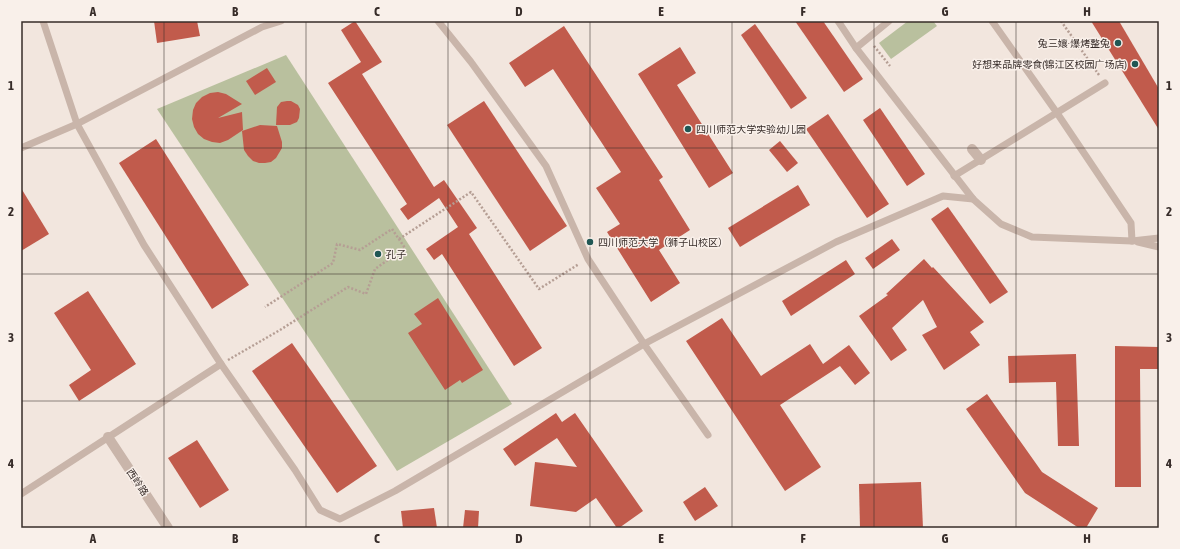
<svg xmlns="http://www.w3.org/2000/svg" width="1180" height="549" viewBox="0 0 1180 549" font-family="'Asap Condensed','Noto Sans SC',sans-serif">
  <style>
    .green { fill: #b9c09e }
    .building { fill: #c15b4c }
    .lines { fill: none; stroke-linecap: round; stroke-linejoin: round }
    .path { stroke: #b59e94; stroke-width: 2.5; stroke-dasharray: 2 2; stroke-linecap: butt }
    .lane { stroke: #c9b5aa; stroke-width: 7 }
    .street { stroke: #c9b5aa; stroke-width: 10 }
    .grid { fill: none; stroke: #372c29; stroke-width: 1; stroke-opacity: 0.55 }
    .poi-dot { fill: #205754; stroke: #f9f0ea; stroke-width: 1.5 }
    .labels { text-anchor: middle; stroke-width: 3; stroke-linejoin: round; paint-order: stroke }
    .poi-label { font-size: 10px; fill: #372c29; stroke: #f9f0ea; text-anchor: start }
    .street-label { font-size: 10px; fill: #372c29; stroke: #f9f0ea }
    .neatline { fill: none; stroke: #372c29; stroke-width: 1.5 }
    .grid-label { font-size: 13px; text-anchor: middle; font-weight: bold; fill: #372c29 }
  </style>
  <rect width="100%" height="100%" fill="#f2e6de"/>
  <g class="green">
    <polygon points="908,21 933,21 937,26 891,59 879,43"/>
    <polygon points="286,55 512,404 397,471 157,109"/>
  </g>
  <g class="building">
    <polygon points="154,21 197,21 200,36 157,43"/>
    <polygon points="355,21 382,62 362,74 434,187 444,180 477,228 469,234 542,348 514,366 442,254 434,260 426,249 458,227 439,198 408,220 400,209 407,204 328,83 361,62 341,30"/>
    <polygon points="795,21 823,21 863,79 844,92"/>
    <polygon points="1091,21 1119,21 1159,89 1159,130"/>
    <polygon points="755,24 807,98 791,109 741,35"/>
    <polygon points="564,26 663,177 659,180 690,230 659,250 680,283 651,302 607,232 620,224 596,188 621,172 553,69 525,87 509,63"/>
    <polygon points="680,47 696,73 677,85 733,173 709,188 638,74"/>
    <polygon points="267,68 276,82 255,95 246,81"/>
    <polygon points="218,92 226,94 242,104 218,118 242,112 243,130 228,140 220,143 212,142 204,139 198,134 194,127 192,119 193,110 196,103 202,97 210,93"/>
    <polygon points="287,101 291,101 298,105 300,109 299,118 297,122 290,125 276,125 277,107 281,102"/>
    <polygon points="484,101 567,226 530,251 447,125"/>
    <polygon points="880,108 925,174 907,186 863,120"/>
    <polygon points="828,114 889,204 867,218 806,129"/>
    <polygon points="260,125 277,126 282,142 282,148 276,158 271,162 265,163 259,163 253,161 248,156 244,150 242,131"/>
    <polygon points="156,139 249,285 212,309 119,163"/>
    <polygon points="780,141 798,163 787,172 769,150"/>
    <polygon points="798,185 810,205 740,247 728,228"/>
    <polygon points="21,188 49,234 21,251"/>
    <polygon points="948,207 1008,292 990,304 931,219"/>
    <polygon points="892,239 900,250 873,269 865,258"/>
    <polygon points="924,259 932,268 933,267 984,322 970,332 980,345 944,370 922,335 937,327 923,300 892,328 907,350 891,361 859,316 888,295 886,294"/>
    <polygon points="846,260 855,274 791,316 782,301"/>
    <polygon points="88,291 136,364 79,401 69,385 91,370 54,313"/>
    <polygon points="438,298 483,370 462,383 460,380 445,390 408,333 422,324 414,314"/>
    <polygon points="722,318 761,376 810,344 823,364 849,345 870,373 855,385 840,366 780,405 821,467 785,491 686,341"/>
    <polygon points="292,343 377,466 337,493 252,371"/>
    <polygon points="1115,346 1159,347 1159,369 1140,369 1141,487 1115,487"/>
    <polygon points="1076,354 1079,446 1058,446 1056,382 1009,383 1008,356"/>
    <polygon points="987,394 1042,472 1098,508 1086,528 1079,528 1025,493 966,409"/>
    <polygon points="556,413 562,422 575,413 643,511 619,528 617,528 596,498 576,512 530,506 535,462 577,467 557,438 515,466 503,449"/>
    <polygon points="197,440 229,490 200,508 168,458"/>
    <polygon points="921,482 923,528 860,528 859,484"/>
    <polygon points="705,487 718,506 695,521 683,502"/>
    <polygon points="434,508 437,528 403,528 401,511"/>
    <polygon points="465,510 479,511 478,528 463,528"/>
  </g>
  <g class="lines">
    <g class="path">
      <polyline points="1061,21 1099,75"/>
      <polyline points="874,46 890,66"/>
      <polyline points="399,239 471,192 539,289 579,264"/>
      <polyline points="228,360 280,330 348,287 366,294 375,269 405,248 392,229 360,250 337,244 333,263 265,307"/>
    </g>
    <g class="lane">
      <polyline points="43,21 77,124 144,245 221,364 295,470 320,510 340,519 395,491 644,344 836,242 943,196 973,199"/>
      <polyline points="438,21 471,62 546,166 588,259 644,344 708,435"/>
      <polyline points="838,21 856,48 973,199 1001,224 1032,237 1132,241 1159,238"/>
      <polyline points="992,21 1057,113 1131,223 1132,241"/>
      <polyline points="856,48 889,21"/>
      <polyline points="21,148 77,124 262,27 281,21"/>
      <polyline points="954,176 1105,83"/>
      <polyline points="1138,242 1159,247"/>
      <polyline points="21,494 221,364"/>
    </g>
    <g class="street">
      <polyline points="972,149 981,160"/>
      <polyline points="108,437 168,528"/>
    </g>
  </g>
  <path class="grid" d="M164,21V528M306,21V528M448,21V528M590,21V528M732,21V528M874,21V528M1016,21V528M21,148H1159M21,274H1159M21,401H1159"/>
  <g class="poi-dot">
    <circle cx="1118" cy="43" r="4"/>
    <circle cx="1135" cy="64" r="4"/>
    <circle cx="688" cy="129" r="4"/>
    <circle cx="590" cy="242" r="4"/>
    <circle cx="378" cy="254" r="4"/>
  </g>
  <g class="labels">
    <g class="poi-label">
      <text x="1110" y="47" text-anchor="end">兔三孃·爆烤整兔</text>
      <text x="1127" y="68" text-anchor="end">好想来品牌零食(锦江区校园广场店)</text>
      <text x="696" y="133">四川师范大学实验幼儿园</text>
      <text x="598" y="246">四川师范大学（狮子山校区）</text>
      <text x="386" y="258">孔子</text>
    </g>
    <g class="street-label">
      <text transform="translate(138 482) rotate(56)" y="4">西岭路</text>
    </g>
  </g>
  <rect width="1180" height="549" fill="none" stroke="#f9f0ea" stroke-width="44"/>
  <rect x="22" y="22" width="1136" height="505" class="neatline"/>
  <g class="grid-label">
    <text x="93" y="16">A</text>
    <text x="235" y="16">B</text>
    <text x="377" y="16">C</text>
    <text x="519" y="16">D</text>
    <text x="661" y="16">E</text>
    <text x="803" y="16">F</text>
    <text x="945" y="16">G</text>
    <text x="1087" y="16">H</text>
    <text x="11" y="90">1</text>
    <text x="1169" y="90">1</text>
    <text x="11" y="216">2</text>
    <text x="1169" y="216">2</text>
    <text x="11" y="342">3</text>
    <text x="1169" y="342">3</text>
    <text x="11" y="468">4</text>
    <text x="1169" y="468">4</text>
    <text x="93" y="543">A</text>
    <text x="235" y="543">B</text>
    <text x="377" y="543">C</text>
    <text x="519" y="543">D</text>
    <text x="661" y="543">E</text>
    <text x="803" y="543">F</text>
    <text x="945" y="543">G</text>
    <text x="1087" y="543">H</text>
  </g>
</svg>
